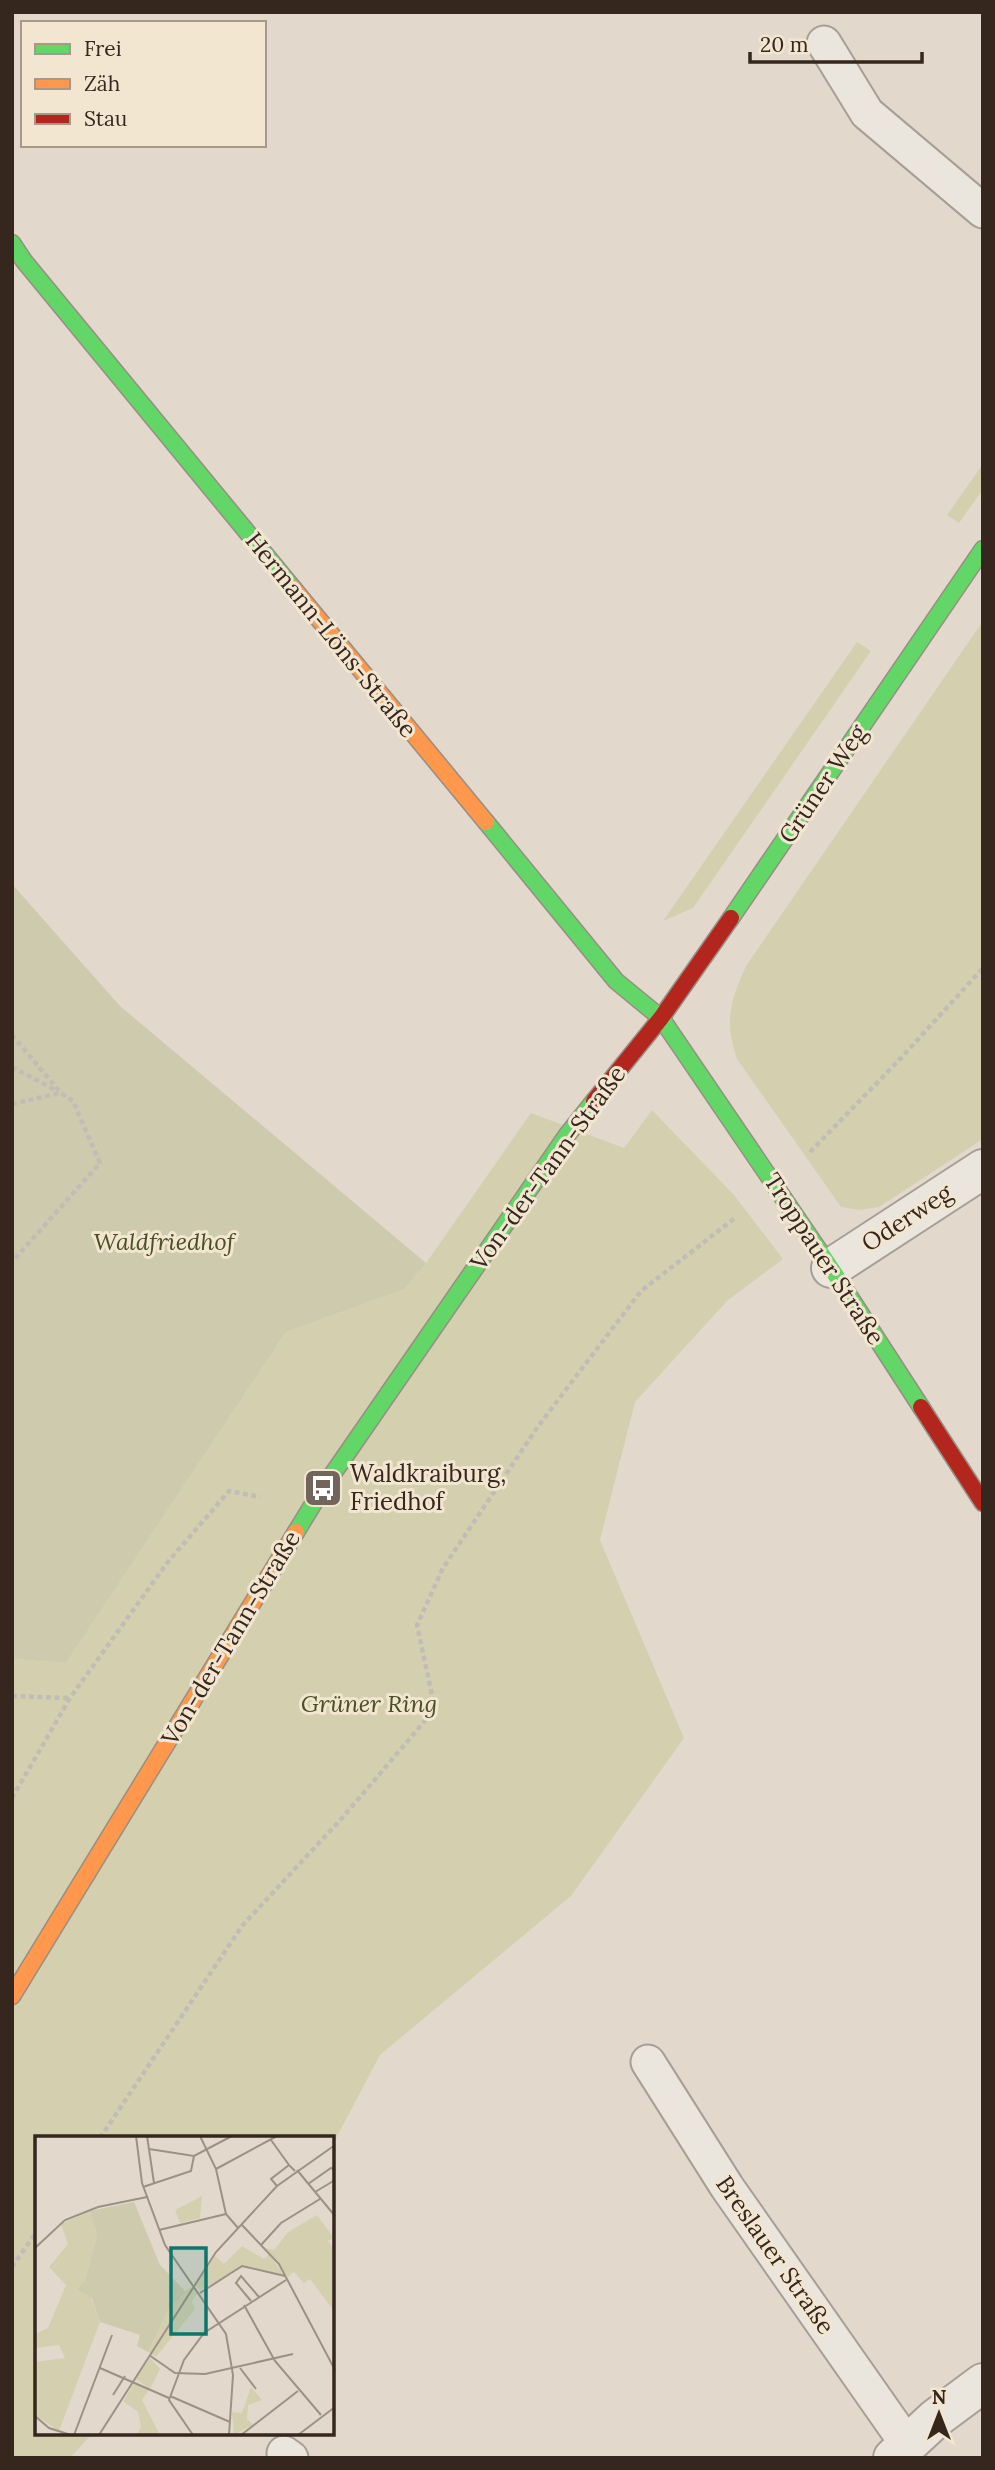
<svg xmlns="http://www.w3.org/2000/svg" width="995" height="2470" viewBox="0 0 995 2470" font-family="Lora,serif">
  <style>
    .green { fill: #d4d0af }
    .cemetery { fill: #cecaae }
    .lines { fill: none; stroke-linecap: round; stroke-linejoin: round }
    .lane-casing { stroke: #a79e95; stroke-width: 37 }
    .street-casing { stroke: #a79e95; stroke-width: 42 }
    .fast-casing { stroke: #978e84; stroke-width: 19 }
    .slow-casing { stroke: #978e84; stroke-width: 19 }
    .jam-casing { stroke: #978e84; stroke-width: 19 }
    .path { stroke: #c3bcb4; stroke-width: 4.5; stroke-dasharray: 5 3.5; stroke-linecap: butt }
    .lane { stroke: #eae5dd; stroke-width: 33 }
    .street { stroke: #eae5dd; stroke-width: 38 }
    .fast { stroke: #63d668; stroke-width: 16 }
    .slow { stroke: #ff974d; stroke-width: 16 }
    .jam { stroke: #b3261e; stroke-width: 16 }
    .labels { text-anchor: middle; stroke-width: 6; stroke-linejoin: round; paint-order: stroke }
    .street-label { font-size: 24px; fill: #35261e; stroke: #f3e6d1 }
    .park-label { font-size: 24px; font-style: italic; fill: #4a5025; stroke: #f3e6d1 }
    .poi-label { font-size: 24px; fill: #35261e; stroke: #f3e6d1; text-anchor: start }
    .inset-road { fill: none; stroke: #9d9186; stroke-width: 2 }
    .view { fill: #0f766e; fill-opacity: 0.15; stroke: #0f766e; stroke-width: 3.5 }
    .inset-edge { fill: none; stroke: #35261e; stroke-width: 3.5 }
  </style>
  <rect width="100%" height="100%" fill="#e2d9cc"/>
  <g class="green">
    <polygon points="983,464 983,489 959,523 947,515"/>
    <path d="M983,621V1139L879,1207L859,1210L841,1207L737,1059C724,1021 730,1002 746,966Z"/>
    <polygon points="857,642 871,651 693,908 663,921"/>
    <polygon points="652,1110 734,1195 783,1259 728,1300 635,1402 600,1540 684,1738 571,1896 380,2055 333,2144 332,2138 37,2138 37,2433 93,2433 70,2458 12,2458 12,1659 66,1663 286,1332 405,1289 426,1263 531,1113 624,1148"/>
  </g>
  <polygon class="cemetery" points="12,884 120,1006 426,1263 405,1289 286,1332 66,1663 12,1659"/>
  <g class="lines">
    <defs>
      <g id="lane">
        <polyline points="824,43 867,113 983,211"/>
        <polyline points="648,2062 727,2187 907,2444"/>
        <polyline points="284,2453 291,2458"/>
      </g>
      <g id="street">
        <polyline points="831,1268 983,1169"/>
        <polyline points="893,2458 936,2418 983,2383"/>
      </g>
      <g id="fast">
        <polyline points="12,243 24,261 293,588"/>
        <polyline points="486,822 616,981 661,1018 831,1268 921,1407"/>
        <polyline points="731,918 983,549"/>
        <polyline points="296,1532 323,1488 567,1135 594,1101"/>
      </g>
      <g id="slow">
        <polyline points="293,588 486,822"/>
        <polyline points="12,1996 296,1532"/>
      </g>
      <g id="jam">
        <polyline points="594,1101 661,1018 731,918"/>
        <polyline points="921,1407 983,1503"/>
      </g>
    </defs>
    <use href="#lane" class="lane-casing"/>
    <use href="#street" class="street-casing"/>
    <use href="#fast" class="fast-casing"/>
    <use href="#slow" class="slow-casing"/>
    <use href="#jam" class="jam-casing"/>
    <g class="path">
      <polyline points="12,1035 61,1093 73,1101 100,1163 12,1262"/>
      <polyline points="12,1067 57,1091"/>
      <polyline points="12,1104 60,1093"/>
      <polyline points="810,1152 901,1058 983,968"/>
      <polyline points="12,1696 70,1698"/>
      <polyline points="12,1798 70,1698 167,1563 229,1491 260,1497"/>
      <polyline points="100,2138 242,1926 343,1817 435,1709 417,1625 443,1568 539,1425 641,1291 735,1218"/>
      <polyline points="12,2267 37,2231"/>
    </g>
    <use href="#lane" class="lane"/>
    <use href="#street" class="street"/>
    <use href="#fast" class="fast"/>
    <use href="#slow" class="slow"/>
    <use href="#jam" class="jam"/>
  </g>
  <defs>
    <symbol id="bus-square" viewBox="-11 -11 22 22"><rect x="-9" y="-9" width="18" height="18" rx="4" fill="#72655b" stroke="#f3e6d1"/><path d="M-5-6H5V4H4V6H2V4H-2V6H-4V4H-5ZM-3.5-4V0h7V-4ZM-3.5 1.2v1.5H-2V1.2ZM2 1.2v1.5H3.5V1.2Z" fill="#fff"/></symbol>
  </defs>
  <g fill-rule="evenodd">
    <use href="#bus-square" x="301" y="1466" width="44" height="44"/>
  </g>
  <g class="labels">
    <g class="street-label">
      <text transform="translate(331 635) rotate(51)" y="8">Hermann-Löns-Straße</text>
      <text transform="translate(823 784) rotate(-56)" y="8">Grüner Weg</text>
      <text transform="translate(548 1168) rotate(-54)" y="8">Von-der-Tann-Straße</text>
      <text transform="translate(907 1218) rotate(-33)" y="8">Oderweg</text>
      <text transform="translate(824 1259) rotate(57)" y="8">Troppauer Straße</text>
      <text transform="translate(231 1638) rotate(-59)" y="8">Von-der-Tann-Straße</text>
      <text transform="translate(775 2255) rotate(55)" y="8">Breslauer Straße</text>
    </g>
    <g class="park-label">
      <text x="164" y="1250">Waldfriedhof</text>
      <text x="369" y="1712">Grüner Ring</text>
    </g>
    <g class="poi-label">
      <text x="350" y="1482">Waldkraiburg,<tspan x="350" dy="28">Friedhof</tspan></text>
    </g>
  </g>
  <g transform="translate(35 2136)">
    <rect width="299" height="299" fill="#e2d9cc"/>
    <path d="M167,60L165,82L145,87L140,74ZM55,75L62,99L50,145L65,186L24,295L0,279V226L30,222L24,209L0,212V198L13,192L31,149L14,131L33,108L26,88ZM282,79L299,102L293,105L299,112V175L275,143L269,147L259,136L253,141L231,112L239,114L253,96ZM207,110L229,123L234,118L249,139L211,130L165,154L161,149L180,120L189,128ZM155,151L163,156L157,166L160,173L121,221L113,216L122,197L135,170ZM115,222L125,233L115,253L101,243ZM100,246L114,254L107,264L125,299H101L106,291L103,276L88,265ZM216,251L227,264L213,269L212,283L218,289L199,299L197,276L207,277Z" fill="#d4d0af"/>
    <path d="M99,66L125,129L151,156L135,170L113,216L102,210L105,199L65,186L57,162L42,153L50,145L62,99L55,75Z" fill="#cecaae"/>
    <path class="inset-road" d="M101,0L107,47L130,109L191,198L198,239L194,299M112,0L119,47M165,0L181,33L191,78L203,92M236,4L254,29M114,13L159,20L197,0M181,33L242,0M262,34L300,80M273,48L296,32L300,34M242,50L236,43L254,29L260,35M108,51L156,35L159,20M280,56L300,44M206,88L244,128L300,234M124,94L191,78M226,109L246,87L285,63M0,112L30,84L63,71L112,61M165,157L207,130L250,140M216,165L201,147L206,140L224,161M209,169L240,225L286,279M114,219L140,237L170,238L258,218M65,232L134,262M205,232L221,253M78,259L90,240M135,260L195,286M0,280L14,292L36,299M39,299L77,199M64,299L181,116L242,50L300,9M158,299L134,264L149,224L169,197L251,144M206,299L263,255M263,299L300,271"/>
    <path class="view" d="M136,112H171V198H136Z"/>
    <rect width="299" height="299" class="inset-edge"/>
  </g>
  <rect width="995" height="2470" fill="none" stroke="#35261e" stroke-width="28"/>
  <rect x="21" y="21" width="245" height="126" fill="#f3e6d1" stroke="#a79989" stroke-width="2"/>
  <rect x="35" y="44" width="35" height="10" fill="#63d668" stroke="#a79989" stroke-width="2"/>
  <text x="84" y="56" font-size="21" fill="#35261e">Frei</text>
  <rect x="35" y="79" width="35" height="10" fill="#ff974d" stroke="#a79989" stroke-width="2"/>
  <text x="84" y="91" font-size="21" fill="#35261e">Zäh</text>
  <rect x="35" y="114" width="35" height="10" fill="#b3261e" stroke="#a79989" stroke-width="2"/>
  <text x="84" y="126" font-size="21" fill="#35261e">Stau</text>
  <g transform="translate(939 2414)" stroke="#f3e6d1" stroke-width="5" paint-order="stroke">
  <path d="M0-5L12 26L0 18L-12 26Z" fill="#35261e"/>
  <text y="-10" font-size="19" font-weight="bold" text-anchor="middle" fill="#35261e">N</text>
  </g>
  <path d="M750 52v10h172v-10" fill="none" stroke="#35261e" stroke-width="3.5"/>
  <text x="760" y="52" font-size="21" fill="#35261e" stroke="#f3e6d1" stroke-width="5" paint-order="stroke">20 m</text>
</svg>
